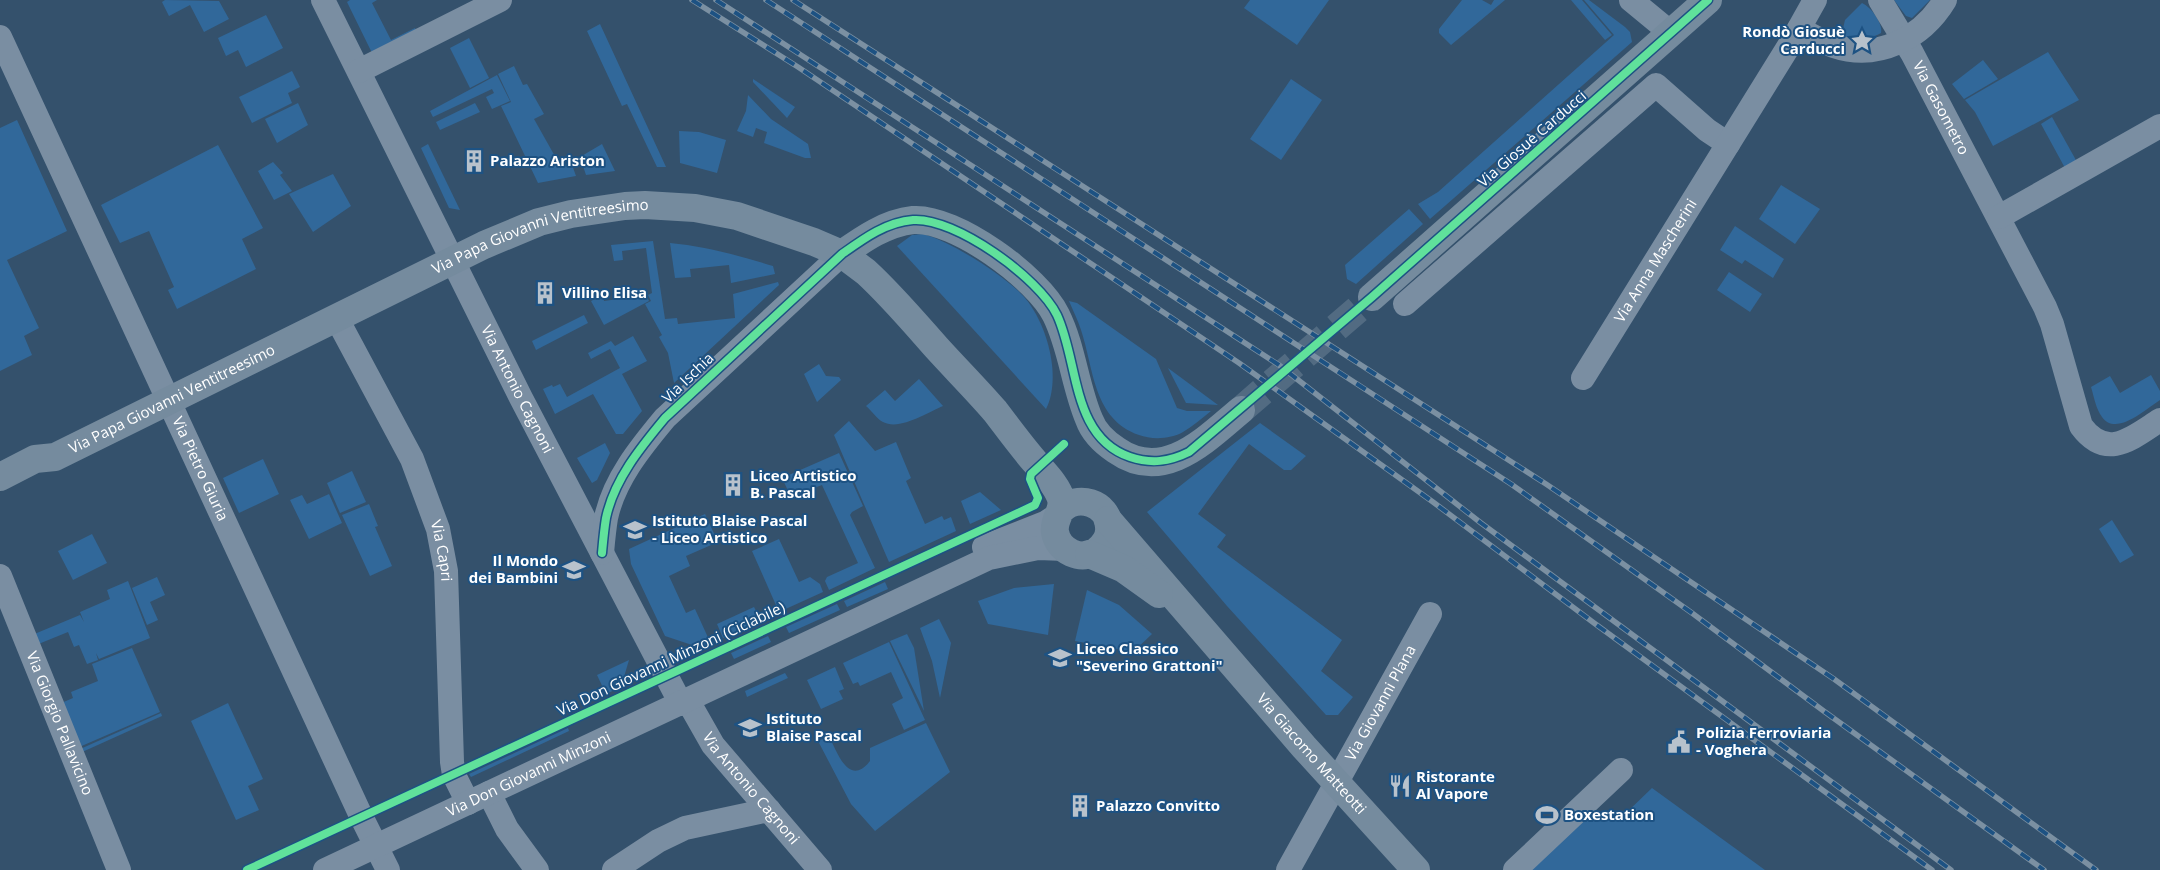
<svg xmlns="http://www.w3.org/2000/svg" width="2160" height="870" viewBox="0 0 2160 870" font-family="'Open Sans',sans-serif">
  <style>
    .green { fill: #31689a }
    .lines { fill: none; stroke-linecap: round; stroke-linejoin: round }
    .secondary-tunnel { stroke: #526b82; stroke-width: 28; stroke-dasharray: 28 14; stroke-linecap: butt }
    .street { stroke: #7a8ea2; stroke-width: 24 }
    .secondary { stroke: #758b9e; stroke-width: 28 }
    .rail-casing { stroke: #7b90a2; stroke-width: 5.5 }
    .rail { stroke: #1d5283; stroke-width: 4; stroke-dasharray: 11; stroke-linecap: butt }
    .cycleway-casing { stroke: #1d5283; stroke-width: 11 }
    .cycleway { stroke: #60e19b; stroke-width: 8 }
    .labels { text-anchor: middle; stroke-width: 4; stroke-linejoin: round; paint-order: stroke }
    .poi-label { font-size: 15px; font-weight: bold; fill: #fff; stroke: #1d5283; text-anchor: start }
    .street-label { font-size: 15px; fill: #fff; stroke: #1d5283 }
  </style>
  <rect width="100%" height="100%" fill="#34516c"/>
  <g class="green">
    <polygon points="165,0 219,1 229,19 204,32 190,5 169,16 162,2"/>
    <polygon points="350,0 377,0 372,3 391,40 415,28 418,33 373,55 347,2"/>
    <polygon points="1250,0 1329,0 1297,45 1244,8"/>
    <polygon points="1462,0 1482,0 1491,5 1494,0 1505,0 1451,45 1439,33 1439,29"/>
    <polygon points="1571,0 1582,0 1612,35 1605,40"/>
    <polygon points="1584,0 1589,0 1625,27 1630,32 1632,42 1430,219 1418,204 1438,192 1614,35"/>
    <polygon points="1894,0 1930,0 1912,18 1906,16"/>
    <path d="M1862,3C1871,7 1883,23 1881,33C1870,39 1852,42 1841,37L1845,20Z"/>
    <polygon points="266,15 283,48 246,67 238,50 226,56 218,38"/>
    <polygon points="600,24 666,167 657,167 627,104 622,106 587,31"/>
    <polygon points="469,38 489,78 470,88 450,48"/>
    <polygon points="2048,52 2079,100 1993,146 1975,112 1965,100"/>
    <polygon points="1983,60 1998,79 1964,99 1952,84"/>
    <polygon points="514,66 523,85 527,84 544,114 534,119 561,167 571,162 576,176 538,183 501,106 511,102 498,74"/>
    <polygon points="292,71 300,87 288,93 292,103 252,123 239,97"/>
    <polygon points="497,75 510,101 492,109 486,97 494,93 492,89 433,117 430,111"/>
    <polygon points="753,79 795,107 787,118 753,82"/>
    <polygon points="1291,79 1322,100 1281,160 1250,139"/>
    <polygon points="748,95 771,119 808,144 811,158 805,158 764,143 767,132 756,128 753,137 737,131 746,111"/>
    <polygon points="298,103 308,125 277,143 265,119"/>
    <polygon points="475,103 480,112 440,130 436,122"/>
    <polygon points="2052,117 2077,162 2065,168 2041,124"/>
    <polygon points="17,120 67,231 7,260 39,328 24,336 32,355 0,371 0,128"/>
    <polygon points="679,131 699,132 726,140 717,173 680,163"/>
    <polygon points="428,144 460,210 449,208 421,148"/>
    <polygon points="602,144 615,171 586,175 580,157"/>
    <polygon points="218,145 263,228 242,239 256,269 177,309 168,290 174,287 149,231 120,243 101,205"/>
    <polygon points="273,162 283,173 280,175 292,191 274,200 258,171"/>
    <polygon points="333,174 351,206 313,232 289,194"/>
    <polygon points="1781,185 1820,209 1795,244 1759,219"/>
    <polygon points="1409,209 1423,224 1356,284 1347,279 1345,265"/>
    <polygon points="1735,226 1784,259 1773,278 1745,260 1742,264 1720,250"/>
    <path d="M923,234C950,241 1006,276 1025,298C1047,324 1062,377 1046,409L897,246L912,235Z"/>
    <polygon points="653,241 665,319 677,318 678,324 735,318 733,294 778,282 779,285 674,383 668,353 659,337 662,335 645,304 651,301 648,295 652,293 646,248 622,251 623,260 614,261 611,245"/>
    <path d="M670,243C705,246 740,256 773,266L775,274L731,283L729,265L690,269L691,277L675,278Z"/>
    <polygon points="1729,272 1762,294 1750,312 1717,290"/>
    <polygon points="603,295 604,301 646,295 649,301 604,325 591,301"/>
    <path d="M1069,301L1077,303L1156,359L1177,408L1187,411H1211C1202,418 1193,426 1183,432C1171,439 1152,440 1139,435C1093,419 1094,369 1081,330C1078,320 1073,311 1069,301Z"/>
    <polygon points="584,315 588,323 536,350 532,341"/>
    <polygon points="633,336 647,361 622,374 642,411 623,434 616,434 593,394 555,414 543,389 552,385 553,387 560,384 567,397 620,368 610,349 591,359 588,353 611,341 615,346"/>
    <polygon points="819,364 826,376 839,377 841,380 817,402 804,374"/>
    <polygon points="1168,368 1218,405 1186,403"/>
    <path d="M2151,375L2160,391V400C2146,409 2116,437 2102,417C2096,409 2094,397 2091,387L2110,376L2120,393Z"/>
    <path d="M919,379L943,406C928,412 900,431 883,422C877,419 872,411 866,406L885,390L895,401Z"/>
    <polygon points="849,421 875,451 896,442 911,478 906,481 925,524 942,516 944,520 951,517 956,531 889,562 834,435"/>
    <polygon points="1260,423 1306,456 1291,470 1284,470 1249,444 1198,514 1226,535 1217,547 1342,640 1321,671 1353,697 1338,715 1326,715 1227,606 1147,512"/>
    <polygon points="605,443 610,453 597,480 592,483 577,458"/>
    <polygon points="839,453 863,506 852,512 850,515 875,568 829,590 825,581 827,577 858,563 822,485 791,497 782,478"/>
    <polygon points="263,459 279,494 239,513 223,478"/>
    <polygon points="352,471 366,502 340,513 327,483"/>
    <polygon points="980,492 1001,510 970,524 961,501"/>
    <polygon points="329,494 342,523 309,539 290,500 302,495 307,504"/>
    <polygon points="369,504 378,526 375,527 392,566 370,576 342,515"/>
    <polygon points="705,514 718,542 686,556 690,566 669,576 686,613 695,609 711,644 701,648 665,636 631,564 629,549"/>
    <polygon points="2112,520 2134,555 2120,563 2099,529"/>
    <polygon points="92,534 107,563 73,580 58,551"/>
    <polygon points="779,539 799,582 810,577 820,584 823,592 779,612 752,551"/>
    <polygon points="157,577 165,595 150,602 158,620 147,625 132,588"/>
    <polygon points="128,581 150,638 99,659 96,653 98,660 87,664 79,645 74,647 68,632 36,645 32,635 80,615 84,622 80,612 110,599 107,590"/>
    <polygon points="885,582 888,589 847,607 844,601"/>
    <polygon points="1054,584 1048,635 988,624 978,601 1014,588"/>
    <polygon points="1087,590 1119,605 1152,634 1133,652 1075,641"/>
    <polygon points="837,604 840,610 789,633 786,627"/>
    <polygon points="754,607 761,621 723,638 717,624"/>
    <polygon points="939,619 951,643 940,698 932,661 920,628"/>
    <polygon points="907,634 914,648 924,711 890,641"/>
    <polygon points="768,636 771,642 734,659 731,653"/>
    <polygon points="889,642 925,720 904,730 892,704 903,698 891,672 860,686 858,682 853,684 843,663"/>
    <polygon points="132,648 160,712 77,748 59,704 73,698 71,692 98,681 92,664"/>
    <polygon points="629,660 621,687 606,694 597,675"/>
    <polygon points="835,667 844,689 839,691 843,699 821,709 807,680"/>
    <polygon points="785,673 788,678 747,697 745,691"/>
    <polygon points="228,703 263,779 248,786 259,810 236,820 191,721"/>
    <polygon points="161,713 162,716 80,753 78,750"/>
    <path d="M926,723L950,772L875,831L851,804L818,741L829,736C837,752 849,788 870,761V748Z"/>
    <polygon points="568,728 569,731 471,777 469,774"/>
    <polygon points="1652,788 1765,870 1522,870 1583,813 1625,814"/>
  </g>
  <g class="lines">
    <polyline class="secondary-tunnel" points="1241,410 1372,297"/>
    <g class="street">
      <path id="s1" d="M323,0L521,398L681,704"/>
      <polyline points="1631,0 1671,33"/>
      <path id="s2" d="M1880,0L1912,53L2045,307L2052,324L2081,426C2107,461 2132,438 2160,420"/>
      <path d="M1799,29C1810,34 1822,42 1834,46C1878,61 1922,38 1945,0"/>
      <path id="s3" d="M0,37L362,818L388,870"/>
      <polyline points="359,71 500,0"/>
      <polyline points="1999,217 2160,126"/>
      <polyline points="1405,304 1656,85 1707,130 1728,144"/>
      <path id="s4" d="M336,317L412,459L438,529L446,571L452,762L454,775L468,803"/>
      <path id="s5" d="M1583,378L1792,41L1815,0"/>
      <polyline points="984,547 1045,523 1059,514"/>
      <path d="M602,553C603,542 604,530 606,518C614,480 640,448 665,418L842,254"/>
      <path id="s6" d="M0,576L119,870"/>
      <path id="s7" d="M688,701L713,745L820,870"/>
      <polyline points="489,793 507,829 537,870"/>
      <path id="s8" d="M325,870L989,558L1038,548L1065,549"/>
      <polyline points="614,870 658,841 685,828 769,810"/>
      <path id="s9" d="M1288,870L1430,614"/>
      <polyline points="1515,870 1621,770"/>
    </g>
    <g class="secondary">
      <path d="M842,254C863,239 886,223 913,220C955,217 1038,278 1056,315C1072,347 1075,386 1089,419C1094,433 1104,442 1116,450C1164,484 1206,439 1241,410"/>
      <polyline points="1372,297 1708,0"/>
      <path id="s10" d="M0,477L35,459L55,457L484,245L539,222L571,214L625,206L645,205L695,208L737,216L814,242L842,254L866,272C891,295 913,321 936,347C955,368 976,389 995,411C1008,428 1021,446 1035,462C1044,473 1057,485 1061,499C1064,511 1053,519 1055,532C1058,551 1082,563 1098,550C1105,544 1110,536 1109,527C1108,502 1077,494 1061,510"/>
      <path id="s11" d="M1108,520L1304,747L1416,870"/>
      <polyline points="1089,554 1124,569 1159,594"/>
    </g>
    <defs>
      <g id="rail">
        <polyline points="692,0 798,67 1239,363 1433,502 1594,623 1932,870"/>
        <polyline points="716,0 1279,365 1481,523 1951,870"/>
        <polyline points="766,0 1511,484 1692,613 1825,712 2044,870"/>
        <polyline points="793,0 1546,484 1834,679 2096,870"/>
      </g>
    </defs>
    <use href="#rail" class="rail-casing"/>
    <use href="#rail" class="rail"/>
    <defs>
      <g id="cycleway">
        <path d="M602,553C603,542 604,530 606,518C614,480 640,448 665,418L842,254C863,239 886,222 913,220C955,217 1039,278 1057,315C1079,362 1071,437 1130,457C1151,464 1169,462 1189,452L1372,297L1708,0"/>
        <polyline points="247,870 1035,505 1038,498 1030,479 1031,474 1064,444"/>
      </g>
    </defs>
    <use href="#cycleway" class="cycleway-casing"/>
    <use href="#cycleway" class="cycleway"/>
  </g>
  <defs>
    <symbol id="sight-bare" viewBox="-9 -9 18 18"><path d="M0-6L1.8-2.2L6-1.7L2.9 1.2L3.7 5.4L0 3.3L-3.7 5.4L-2.9 1.2L-6-1.7L-1.8-2.2Z" fill="#b8c2cc" stroke="#1d5283" stroke-width="2.5" paint-order="stroke"/></symbol>
    <symbol id="building-bare" viewBox="-9 -9 18 18"><path d="M-4-6H4V6H1V3H-1V6H-4ZM-2.5-4.3h1.7v1.8h-1.7ZM.8-4.3h1.7v1.8H.8ZM-2.5-1h1.7V.8h-1.7ZM.8-1h1.7V.8H.8Z" fill="#b8c2cc" stroke="#1d5283" stroke-width="2.5" paint-order="stroke"/></symbol>
    <symbol id="school-bare" viewBox="-9 -9 18 18"><path d="M0-5L7-2L0 1L-7-2ZM-4 1L0 2.5L4 1V4Q0 6-4 4Z" fill="#b8c2cc" stroke="#1d5283" stroke-width="2.5" paint-order="stroke"/></symbol>
    <symbol id="civic-bare" viewBox="-9 -9 18 18"><path d="M-.6-6.5H3V-4.5H.6V-3L4-1V1h2V6H-6V1h2V-1L-.6-3ZM-1.2 2.5V6h2.4V2.5Z" fill="#b8c2cc" stroke="#1d5283" stroke-width="2.5" paint-order="stroke"/></symbol>
    <symbol id="restaurant-bare" viewBox="-9 -9 18 18"><path d="M-5-6h1v4h1v-4h1v4h1v-4h1v5L-1.5 .5V6h-2V.5L-5-1ZM5-6V6H3V1.5H1.5Q1.5-4 5-6Z" fill="#b8c2cc" stroke="#1d5283" stroke-width="2.5" paint-order="stroke"/></symbol>
    <symbol id="stadium-bare" viewBox="-9 -9 18 18"><path d="M0-5a6.5 5 0 1 0 0 10a6.5 5 0 1 0 0-10ZM-3.5-1.8h7v3.6h-7Z" fill="#b8c2cc" stroke="#1d5283" stroke-width="2.5" paint-order="stroke"/></symbol>
  </defs>
  <g fill-rule="evenodd">
    <use href="#sight-bare" x="1846" y="25" width="32" height="32"/>
    <use href="#building-bare" x="458" y="145" width="32" height="32"/>
    <use href="#building-bare" x="529" y="277" width="32" height="32"/>
    <use href="#building-bare" x="717" y="469" width="32" height="32"/>
    <use href="#school-bare" x="619" y="514" width="32" height="32"/>
    <use href="#school-bare" x="558" y="554" width="32" height="32"/>
    <use href="#school-bare" x="1044" y="642" width="32" height="32"/>
    <use href="#school-bare" x="734" y="712" width="32" height="32"/>
    <use href="#civic-bare" x="1663" y="726" width="32" height="32"/>
    <use href="#restaurant-bare" x="1384" y="770" width="32" height="32"/>
    <use href="#building-bare" x="1064" y="790" width="32" height="32"/>
    <use href="#stadium-bare" x="1531" y="799" width="32" height="32"/>
  </g>
  <g class="labels">
    <g class="poi-label">
      <text x="1845" y="37" text-anchor="end">Rondò Giosuè<tspan x="1845" dy="17">Carducci</tspan></text>
      <text x="490" y="166">Palazzo Ariston</text>
      <text x="562" y="298">Villino Elisa</text>
      <text x="750" y="481">Liceo Artistico<tspan x="750" dy="17">B. Pascal</tspan></text>
      <text x="652" y="526">Istituto Blaise Pascal<tspan x="652" dy="17">- Liceo Artistico</tspan></text>
      <text x="558" y="566" text-anchor="end">Il Mondo<tspan x="558" dy="17">dei Bambini</tspan></text>
      <text x="1076" y="654">Liceo Classico<tspan x="1076" dy="17">"Severino Grattoni"</tspan></text>
      <text x="766" y="724">Istituto<tspan x="766" dy="17">Blaise Pascal</tspan></text>
      <text x="1696" y="738">Polizia Ferroviaria<tspan x="1696" dy="17">- Voghera</tspan></text>
      <text x="1416" y="782">Ristorante<tspan x="1416" dy="17">Al Vapore</tspan></text>
      <text x="1096" y="811">Palazzo Convitto</text>
      <text x="1564" y="820">Boxestation</text>
    </g>
    <g class="street-label">
      <text dy="5" stroke="none"><textPath href="#s2" startOffset="124">Via Gasometro</textPath></text>
      <text transform="translate(1532 139) rotate(-41)" y="5">Via Giosuè Carducci</text>
      <text dy="5" stroke="none"><textPath href="#s10" startOffset="595">Via Papa Giovanni Ventitreesimo</textPath></text>
      <text dy="5" stroke="none"><textPath href="#s5" startOffset="138">Via Anna Mascherini</textPath></text>
      <text transform="translate(688 378) rotate(-44)" y="5">Via Ischia</text>
      <text dy="5" stroke="none"><textPath href="#s1" startOffset="435">Via Antonio Cagnoni</textPath></text>
      <text dy="5" stroke="none"><textPath href="#s10" startOffset="190">Via Papa Giovanni Ventitreesimo</textPath></text>
      <text dy="5" stroke="none"><textPath href="#s3" startOffset="476">Via Pietro Giuria</textPath></text>
      <text dy="5" stroke="none"><textPath href="#s4" startOffset="258">Via Capri</textPath></text>
      <text transform="translate(671 659) rotate(-25)" y="5">Via Don Giovanni Minzoni (Ciclabile)</text>
      <text dy="5" stroke="none"><textPath href="#s9" startOffset="191">Via Giovanni Plana</textPath></text>
      <text dy="5" stroke="none"><textPath href="#s6" startOffset="159">Via Giorgio Pallavicino</textPath></text>
      <text dy="5" stroke="none"><textPath href="#s11" startOffset="310">Via Giacomo Matteotti</textPath></text>
      <text dy="5" stroke="none"><textPath href="#s8" startOffset="225">Via Don Giovanni Minzoni</textPath></text>
      <text dy="5" stroke="none"><textPath href="#s7" startOffset="108">Via Antonio Cagnoni</textPath></text>
    </g>
  </g>
</svg>
